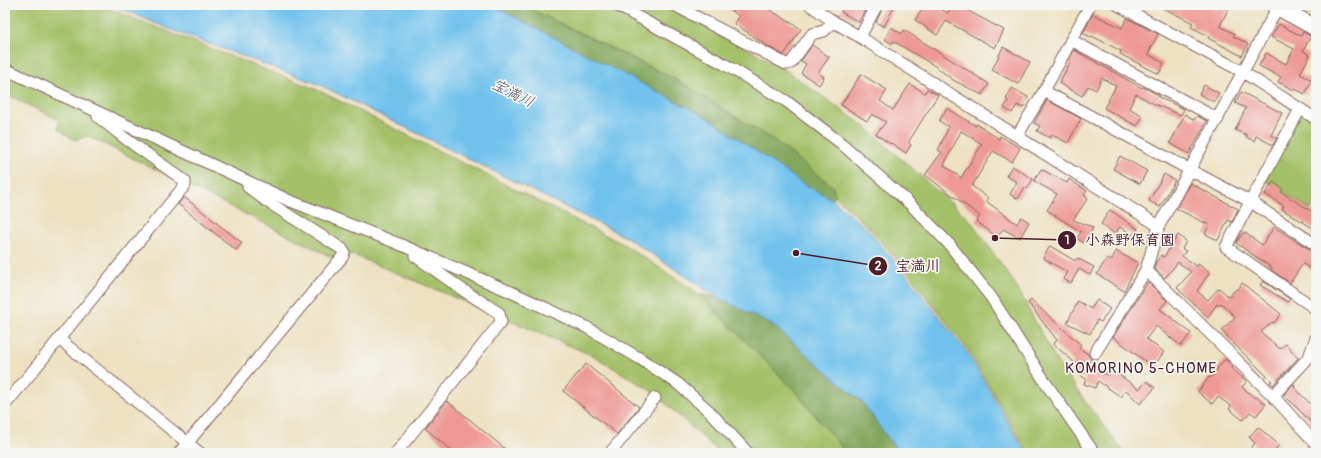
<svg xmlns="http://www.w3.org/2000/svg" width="1321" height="458" viewBox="0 0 1321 458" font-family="Pangolin,'Klee One',sans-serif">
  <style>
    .green { fill: #a4c169; stroke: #77704a }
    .forest { fill: #83a75d; stroke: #666344 }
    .water { fill: #71c2ed; stroke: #5e708c }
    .building { fill: #ee9994; fill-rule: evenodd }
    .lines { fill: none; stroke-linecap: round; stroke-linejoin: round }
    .street-casing { stroke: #836360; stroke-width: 13 }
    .secondary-casing { stroke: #836360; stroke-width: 18 }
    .street { stroke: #fff; stroke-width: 11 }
    .secondary { stroke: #fff; stroke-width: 16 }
    .labels { text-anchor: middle; stroke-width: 3.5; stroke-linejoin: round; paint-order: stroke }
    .water-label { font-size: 15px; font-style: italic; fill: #565065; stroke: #f6f6f2 }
    .neighbourhood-label { font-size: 15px; letter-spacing: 1px; fill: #4a1f2b; stroke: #f6f6f2 }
    .leader { fill: none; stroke: #4a1f2b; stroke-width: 1.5 }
    .callout-dot { fill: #4a1f2b; stroke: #f6f6f2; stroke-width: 1.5 }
    .mark-label { font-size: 12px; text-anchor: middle; font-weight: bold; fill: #fff }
    .callout-label { font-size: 15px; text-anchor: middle; font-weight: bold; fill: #4a1f2b; stroke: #f6f6f2; stroke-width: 3.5; stroke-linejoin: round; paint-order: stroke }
  </style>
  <rect width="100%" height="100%" fill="#f6f6f2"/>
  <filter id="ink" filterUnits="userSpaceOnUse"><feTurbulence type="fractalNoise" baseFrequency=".025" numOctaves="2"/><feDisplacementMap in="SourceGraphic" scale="8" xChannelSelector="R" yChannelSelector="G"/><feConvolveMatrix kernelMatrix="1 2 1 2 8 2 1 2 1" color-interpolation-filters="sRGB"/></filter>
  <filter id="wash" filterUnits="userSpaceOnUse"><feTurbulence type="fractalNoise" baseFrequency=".012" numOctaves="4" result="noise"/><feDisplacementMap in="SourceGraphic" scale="16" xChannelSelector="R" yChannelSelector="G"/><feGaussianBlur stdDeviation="0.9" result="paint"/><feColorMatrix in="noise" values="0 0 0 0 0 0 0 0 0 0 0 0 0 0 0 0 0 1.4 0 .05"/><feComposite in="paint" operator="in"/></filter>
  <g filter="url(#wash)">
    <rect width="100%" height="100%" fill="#ede1c1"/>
    <g class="green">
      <polygon points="5,5 99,5 318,90 625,245 699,294 795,391 846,453 720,453 653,392 594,356 351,254 336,259 88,136 75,140 58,129 59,120 10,96 11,90 5,87"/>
      <polygon points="522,5 667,5 698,21 784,69 864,126 970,220 1015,284 1057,362 1089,407 1125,453 1028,453 968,350 901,264 872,231 835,196 833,187 775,141 675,79"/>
      <polygon points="1300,109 1316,119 1316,202 1311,210 1263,179"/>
    </g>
    <g class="forest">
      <polygon points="492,5 522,5 675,79 775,141 833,187 835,196 832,199 802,183"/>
      <polygon points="699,294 717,297 774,326 862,402 899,453 846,453 795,391"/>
    </g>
    <polygon class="water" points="113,5 492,5 710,119 802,183 832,199 869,231 899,266 967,352 1026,453 899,453 862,402 774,326 717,297 628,238 318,84 169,29"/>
    <g id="blocks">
      <g class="building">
        <polygon points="722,5 762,5 801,29 784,55 766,45 734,23 739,16"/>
        <polygon points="844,5 863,5 862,8 865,10 859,22 841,12"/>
        <polygon points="884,5 895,5 884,27 876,22"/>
        <polygon points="926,5 933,5 948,13 953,5 957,5 1004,30 995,48 946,21 937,35 915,20"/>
        <polygon points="1157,5 1225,5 1224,7 1228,9 1220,26 1235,34 1233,36 1248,44 1242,56 1208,38 1209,36 1191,27 1193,23"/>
        <polygon points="1093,14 1122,28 1127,18 1158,34 1148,54 1164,63 1159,74 1120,54 1121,51 1092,36 1091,37 1083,33"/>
        <polygon points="1279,24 1301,36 1303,32 1311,36 1303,51 1310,55 1300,74 1312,80 1305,94 1295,89 1294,90 1278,82 1281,77 1259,66 1266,53 1286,64 1294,49 1271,37"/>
        <polygon points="891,27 902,34 904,30 989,84 982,95 953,80 935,66 893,41 892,44 885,39"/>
        <polygon points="812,45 829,57 818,73 824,77 819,85 801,73 806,64 801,61"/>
        <polygon points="1003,47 1030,62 1018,84 992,70"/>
        <polygon points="1074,50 1142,88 1143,87 1159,95 1158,97 1184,109 1181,115 1154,104 1136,94 1129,108 1143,116 1137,126 1104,108 1116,86 1102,78 1096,90 1088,86 1082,96 1059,83 1071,61 1069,60"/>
        <polygon points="861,74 887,90 880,101 893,110 910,84 925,93 927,89 938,95 909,141 909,143 911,145 906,153 891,143 890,144 876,134 886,122 872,114 867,121 841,105"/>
        <polygon points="1204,85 1219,93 1214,102 1199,94"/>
        <polygon points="1012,88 1028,97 1023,108 1017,105 1012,113 1004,108 1008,101 1006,99"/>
        <polygon points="1241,92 1282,113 1271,135 1277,138 1273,145 1256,136 1254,141 1246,137 1247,135 1235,130 1246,108 1235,103"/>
        <polygon points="1047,100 1081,119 1068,143 1052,135 1050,138 1037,131 1040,126 1034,123"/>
        <path d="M947,108L976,126L977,124L999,139L1000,136L1020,148L1012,162L993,151L972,186L988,198L986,201L1017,224L1021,217L1029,222L1020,238L1003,229L997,237L976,221L980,216L925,175L942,152L938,150L949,127L939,121ZM961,131L982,144L961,178L944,165Z"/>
        <polygon points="1185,114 1194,120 1197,116 1207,121 1189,154 1170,143"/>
        <polygon points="1120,156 1147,171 1140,184 1113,169"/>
        <polygon points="1012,166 1033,179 1027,189 1025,187 1018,199 1010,194 1017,182 1006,176"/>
        <polygon points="1041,169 1067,183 1069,179 1087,191 1084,195 1088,198 1073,220 1093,227 1089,238 1085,244 1077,238 1081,232 1047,210 1057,194 1034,181"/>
        <polygon points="1164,174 1175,180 1160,207 1149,201"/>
        <polygon points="1273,182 1283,189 1281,192 1316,214 1316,230 1282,209 1284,206 1265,194"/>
        <polygon points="1190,183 1238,209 1232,222 1228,220 1218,240 1205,234 1209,225 1177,209"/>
        <polygon points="184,197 242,243 236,250 178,204"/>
        <polygon points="1110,210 1138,229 1133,235 1120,227 1115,234 1101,224"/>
        <polygon points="1274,227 1314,252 1311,257 1316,260 1316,273 1303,264 1290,283 1271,270 1272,268 1236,243 1244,232 1262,245"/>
        <polygon points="1178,235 1186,241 1182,249 1186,251 1182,256 1197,267 1198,264 1210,272 1197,291 1208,300 1219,288 1229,297 1236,289 1238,290 1242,283 1281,314 1274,323 1272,322 1261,332 1280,349 1286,344 1298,358 1273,385 1270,382 1272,381 1231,341 1222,330 1235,317 1221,303 1219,305 1217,304 1208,317 1177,288 1191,272 1178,262 1165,278 1154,268 1156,262 1161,255 1164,257"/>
        <polygon points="1050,246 1075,261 1077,258 1094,267 1090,275 1079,269 1071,283 1063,279 1067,272 1043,258"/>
        <polygon points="1116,251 1138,263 1124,291 1097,274 1107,258 1111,261"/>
        <polygon points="1263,281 1290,299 1288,302 1260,285"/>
        <polygon points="1148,282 1167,301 1160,309 1191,333 1181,346 1156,326 1146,339 1164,352 1153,367 1113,337"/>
        <polygon points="1031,300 1081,345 1079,348 1088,354 1091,359 1086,367 1109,375 1112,370 1139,389 1147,381 1155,388 1140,404 1126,390 1121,397 1098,381 1095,388 1084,384 1086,379 1070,368 1074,362 1053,344 1057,340 1028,303"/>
        <polygon points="1097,300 1110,309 1101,322 1097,320 1090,334 1067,323 1078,301 1091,309"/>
        <polygon points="1225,359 1233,366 1231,368 1247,381 1242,387 1255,398 1256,397 1266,404 1256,416 1250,412 1243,420 1229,409 1231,406 1218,397 1212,404 1198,392 1209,377 1210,378"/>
        <polygon points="586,364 639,407 617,434 563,391"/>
        <polygon points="1293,384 1295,386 1294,387 1316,410 1316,427 1284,395"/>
        <polygon points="447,401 504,448 500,453 454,453 425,428"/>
        <polygon points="1258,427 1279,445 1272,453 1247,453 1255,443 1249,437"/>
      </g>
    </g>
  </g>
  <g filter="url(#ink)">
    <use href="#blocks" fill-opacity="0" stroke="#836360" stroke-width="1"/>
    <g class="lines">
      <defs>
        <g id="street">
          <polyline points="616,5 724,64 786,101 842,144 909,203 949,244 991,297 1047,385 1094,453"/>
          <polyline points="674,5 786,64 791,63 812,34 824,31 834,22"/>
          <polyline points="810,5 834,22 860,37 1159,226"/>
          <polyline points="1118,5 1243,72 1316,119"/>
          <polyline points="860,37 877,5"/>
          <polyline points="1071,40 1218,119"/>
          <polyline points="5,69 288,200 399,244 511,292 586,327 639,358 677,383 709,411 748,453"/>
          <polyline points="1044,91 1190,170 1251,202 1316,245"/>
          <polyline points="1300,109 1226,247 1316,309"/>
          <polyline points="1017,136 1044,91 1090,5"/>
          <polyline points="1146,270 1273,396 1316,444"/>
          <polyline points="59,339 200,453"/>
          <polyline points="1095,353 1146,270 1159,226 1279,5"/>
          <polyline points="1273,396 1309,357 1316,338"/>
          <polyline points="5,405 185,185 185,181 126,139 98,117"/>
          <polyline points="179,453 343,256 344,252 342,249 265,200 248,187"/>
          <polyline points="396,453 501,322 499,313 463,290 415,256"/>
          <polyline points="610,453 655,398"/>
        </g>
        <polyline id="secondary" points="1274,5 1316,28"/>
      </defs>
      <use href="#street" class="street-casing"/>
      <use href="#secondary" class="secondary-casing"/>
      <use href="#street" class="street"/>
      <use href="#secondary" class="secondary"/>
    </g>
  </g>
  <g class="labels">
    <g class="water-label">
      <text transform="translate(513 93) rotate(27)" y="5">宝満川</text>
    </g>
    <g class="neighbourhood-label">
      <text x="1141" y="373">KOMORINO 5-CHOME</text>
    </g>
  </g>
  <path class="leader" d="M995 238L1067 240M796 253L878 266"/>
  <g class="callout-dot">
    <circle cx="995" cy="238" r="4"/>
    <circle cx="796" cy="253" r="4"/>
    <circle cx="1067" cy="240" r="10"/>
    <circle cx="878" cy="266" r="10"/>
  </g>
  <g class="mark-label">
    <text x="1067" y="244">1</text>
    <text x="878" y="270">2</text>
  </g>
  <g class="callout-label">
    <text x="1130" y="245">小森野保育園</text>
    <text x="918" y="271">宝満川</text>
  </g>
  <rect width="1321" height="458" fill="none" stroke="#f6f6f2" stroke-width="20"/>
</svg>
